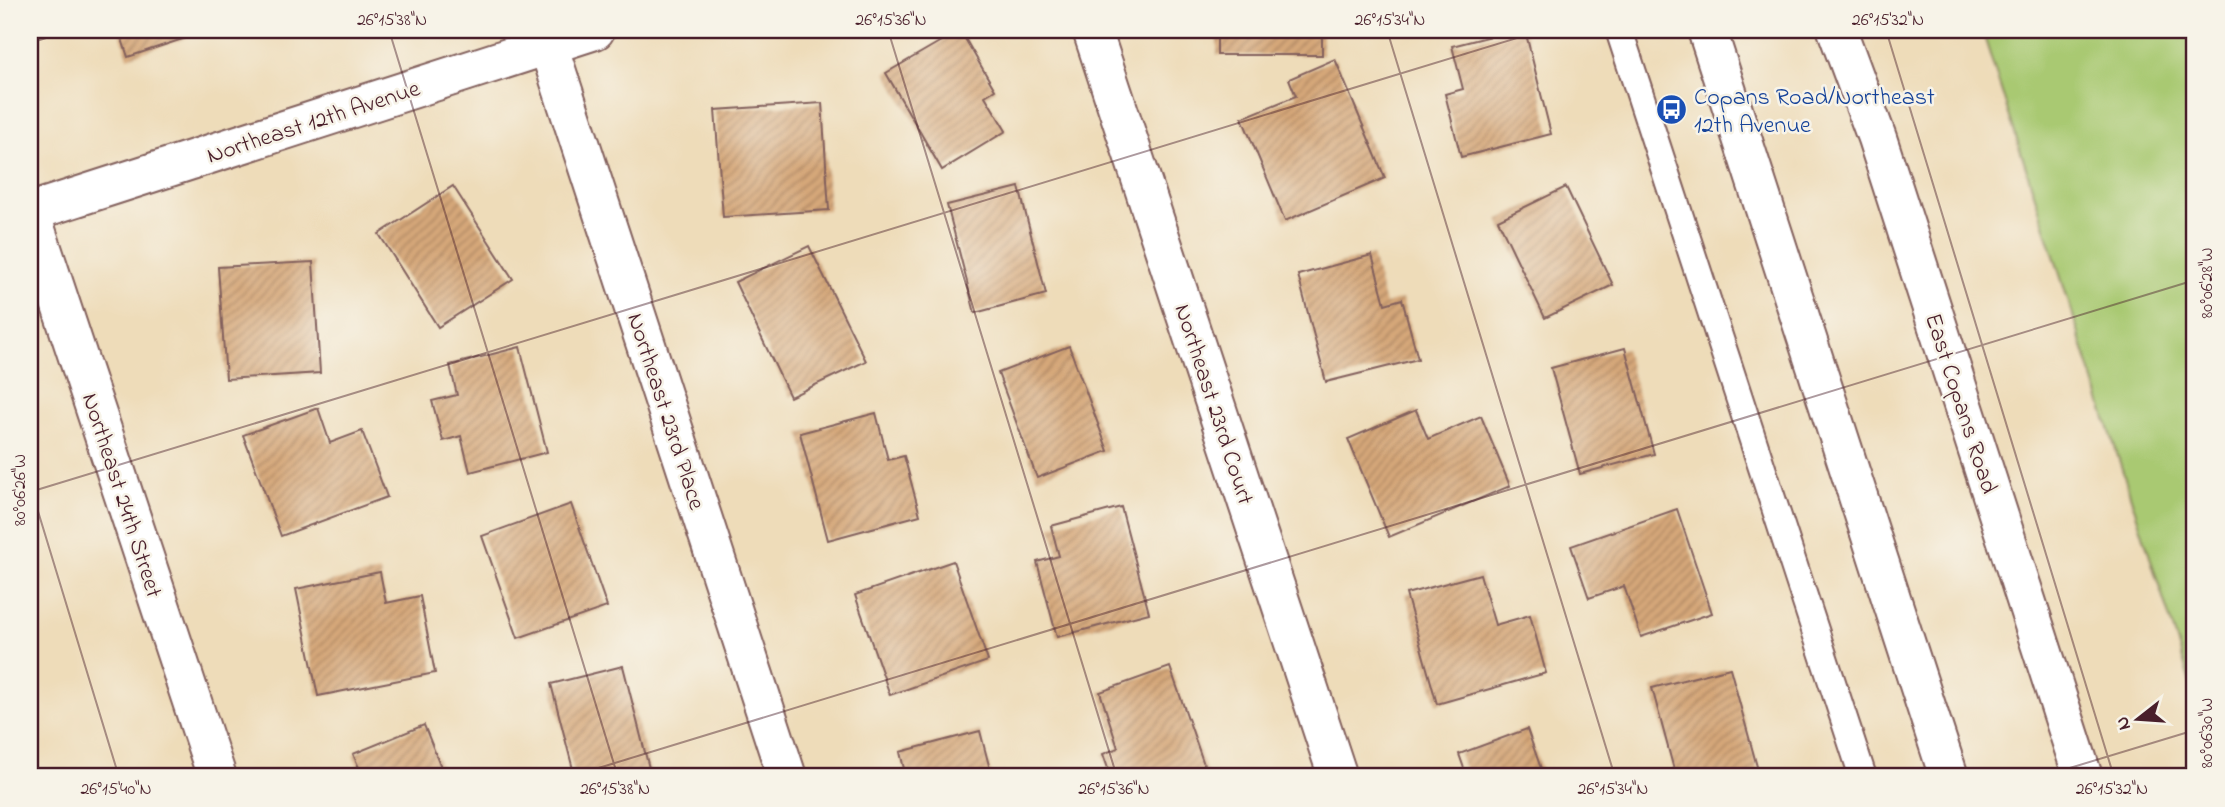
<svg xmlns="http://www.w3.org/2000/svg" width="2225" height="807" viewBox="0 0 2225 807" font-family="'Indie Flower',sans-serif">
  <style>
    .grass { fill: #a9c972; stroke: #7a744e; stroke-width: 2 }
    .building { fill: url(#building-hatch) }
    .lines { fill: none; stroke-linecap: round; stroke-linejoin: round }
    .lane-casing { stroke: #83615d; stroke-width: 30 }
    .street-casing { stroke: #83615d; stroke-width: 42 }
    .secondary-casing { stroke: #83615d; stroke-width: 42 }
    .lane { stroke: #fff; stroke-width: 26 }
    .street { stroke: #fff; stroke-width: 38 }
    .secondary { stroke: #fff; stroke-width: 38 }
    .ticks { fill: none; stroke: #4a1f2b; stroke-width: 2; stroke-opacity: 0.45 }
    .labels { text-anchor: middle; stroke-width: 5; stroke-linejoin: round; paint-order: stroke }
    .transit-label { font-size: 24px; fill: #164399; stroke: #f7f3e8; text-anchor: start }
    .street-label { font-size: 24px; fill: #4a1f2b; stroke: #f7f3e8 }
    .neatline { fill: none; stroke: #4a1f2b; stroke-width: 2.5 }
    .ticks-label { font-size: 18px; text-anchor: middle; fill: #4a1f2b }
  </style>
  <defs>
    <pattern id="building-hatch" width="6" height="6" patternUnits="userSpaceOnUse" patternTransform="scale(1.75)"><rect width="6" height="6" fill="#d5a779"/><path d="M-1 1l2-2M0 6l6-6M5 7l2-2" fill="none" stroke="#af8763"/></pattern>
  </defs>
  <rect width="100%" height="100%" fill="#f7f3e8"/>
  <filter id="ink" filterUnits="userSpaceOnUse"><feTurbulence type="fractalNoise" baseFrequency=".0143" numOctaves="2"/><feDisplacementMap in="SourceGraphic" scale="14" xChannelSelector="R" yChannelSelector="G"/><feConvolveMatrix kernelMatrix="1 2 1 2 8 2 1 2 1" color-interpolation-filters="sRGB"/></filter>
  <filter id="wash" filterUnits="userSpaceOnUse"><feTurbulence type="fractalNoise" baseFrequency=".00686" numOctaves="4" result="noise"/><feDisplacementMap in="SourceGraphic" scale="28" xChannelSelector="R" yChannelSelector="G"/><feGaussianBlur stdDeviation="1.57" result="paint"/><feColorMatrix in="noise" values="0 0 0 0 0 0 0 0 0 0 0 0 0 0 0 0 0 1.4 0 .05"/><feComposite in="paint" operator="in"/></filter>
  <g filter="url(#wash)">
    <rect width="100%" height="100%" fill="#eedcb9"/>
    <polygon class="grass" points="1982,30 2195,30 2195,698"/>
    <g id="blocks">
      <g class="building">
        <polygon points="119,30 210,30 128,57"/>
        <polygon points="960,30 995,90 985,96 1006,131 942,170 886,73"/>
        <rect x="1217" y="30" width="105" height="25"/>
        <polygon points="1515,30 1525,30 1551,134 1461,157 1445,94 1463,89 1452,46"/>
        <polygon points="1335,59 1385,178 1285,221 1242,118 1296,96 1289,79"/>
        <polygon points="822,103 829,210 723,217 715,110"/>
        <polygon points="453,186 513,279 438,327 379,234"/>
        <polygon points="1019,187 1046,294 975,313 947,205"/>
        <polygon points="1566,187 1613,285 1545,318 1498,220"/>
        <polygon points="809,246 866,361 790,397 735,282"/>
        <polygon points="1372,255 1385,304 1402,299 1418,359 1326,382 1298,275"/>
        <polygon points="313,262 320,373 226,379 218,267"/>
        <polygon points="1069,346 1108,451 1037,478 998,373"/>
        <polygon points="520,347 547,452 470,472 461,436 443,441 432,401 457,395 450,365"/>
        <polygon points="1625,348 1654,454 1580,474 1551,368"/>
        <polygon points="318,408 330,443 362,431 387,497 281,536 243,435"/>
        <polygon points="1416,410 1428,439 1481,416 1510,486 1389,537 1348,439"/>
        <polygon points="876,413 888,460 904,456 920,515 828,540 800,433"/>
        <polygon points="571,504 607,607 518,638 482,536"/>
        <polygon points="1121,507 1149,613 1057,637 1037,562 1059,556 1051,526"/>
        <polygon points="1677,509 1712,613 1641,637 1624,586 1589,598 1571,546"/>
        <polygon points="953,561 988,661 890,695 855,595"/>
        <polygon points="380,572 386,603 420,596 435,673 318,696 296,589"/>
        <polygon points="1480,574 1495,625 1530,615 1546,673 1437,704 1406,594"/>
        <polygon points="623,666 650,772 631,777 575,777 551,684"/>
        <polygon points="1170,667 1207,773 1194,777 1111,777 1103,754 1118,748 1100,692"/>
        <polygon points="30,668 37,687 30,689"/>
        <polygon points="1730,668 1759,774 1747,777 1676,777 1652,688"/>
        <polygon points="424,725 445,777 363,777 353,754"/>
        <polygon points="1527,729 1544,777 1467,777 1459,754"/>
        <polygon points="980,731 992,777 906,777 900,752"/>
      </g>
    </g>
  </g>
  <g filter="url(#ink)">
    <use href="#blocks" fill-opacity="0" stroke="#83615d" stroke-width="2"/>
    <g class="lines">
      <defs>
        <polyline id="lane" points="1619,30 1863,777"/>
        <g id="street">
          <polyline points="1092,30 1338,777"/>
          <polyline points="548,45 787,777"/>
          <polyline points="30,212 217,777"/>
          <polyline points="30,212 595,30"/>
        </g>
        <g id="secondary">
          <polyline points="1707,30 1949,777"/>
          <polyline points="1837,30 1877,138 2083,777"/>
        </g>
      </defs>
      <use href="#lane" class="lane-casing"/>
      <use href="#street" class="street-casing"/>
      <use href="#secondary" class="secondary-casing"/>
      <use href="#lane" class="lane"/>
      <use href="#street" class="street"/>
      <use href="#secondary" class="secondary"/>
    </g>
  </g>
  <path class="ticks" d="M389,30L618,777M888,30L1117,777M1387,30L1615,777M1886,30L2114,777M30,43L72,30M30,485L119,777M30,492L1543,30M569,777L2195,280M2040,777L2195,730"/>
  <defs>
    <symbol id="bus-disc" viewBox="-11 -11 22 22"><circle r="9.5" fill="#1a4fb4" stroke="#f7f3e8"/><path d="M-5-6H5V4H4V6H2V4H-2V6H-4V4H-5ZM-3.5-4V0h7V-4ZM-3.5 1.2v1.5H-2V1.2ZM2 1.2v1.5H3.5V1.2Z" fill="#fff"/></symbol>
  </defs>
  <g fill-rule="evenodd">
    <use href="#bus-disc" x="1654" y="92" width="35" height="35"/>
  </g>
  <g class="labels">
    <g class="transit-label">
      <text x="1694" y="104">Copans Road/Northeast<tspan x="1694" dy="28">12th Avenue</tspan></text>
    </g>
    <g class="street-label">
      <text transform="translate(313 121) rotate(-18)" y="8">Northeast 12th Avenue</text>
      <text transform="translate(1962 403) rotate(72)" y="8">East Copans Road</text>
      <text transform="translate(1215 404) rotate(72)" y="8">Northeast 23rd Court</text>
      <text transform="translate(667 411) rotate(72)" y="8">Northeast 23rd Place</text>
      <text transform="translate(123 495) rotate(72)" y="8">Northeast 24th Street</text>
    </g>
  </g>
  <rect width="2225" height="807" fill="none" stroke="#f7f3e8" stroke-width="77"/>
  <g transform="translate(2138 719) rotate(253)" stroke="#f7f3e8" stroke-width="5" paint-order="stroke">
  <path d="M0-5L12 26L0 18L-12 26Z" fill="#4a1f2b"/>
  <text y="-10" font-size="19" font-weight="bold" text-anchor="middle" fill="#4a1f2b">N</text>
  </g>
  <rect x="38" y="38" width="2148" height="730" class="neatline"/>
  <g class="ticks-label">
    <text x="392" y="25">26°15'38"N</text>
    <text x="891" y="25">26°15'36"N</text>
    <text x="1390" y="25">26°15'34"N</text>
    <text x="1888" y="25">26°15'32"N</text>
    <text transform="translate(2206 283) rotate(-90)" y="6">80°06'28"W</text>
    <text transform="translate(19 490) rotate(-90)" y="6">80°06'26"W</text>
    <text transform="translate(2206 733) rotate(-90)" y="6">80°06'30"W</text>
    <text x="116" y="794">26°15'40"N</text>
    <text x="615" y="794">26°15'38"N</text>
    <text x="1114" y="794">26°15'36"N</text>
    <text x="1613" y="794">26°15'34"N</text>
    <text x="2112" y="794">26°15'32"N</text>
  </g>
</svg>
